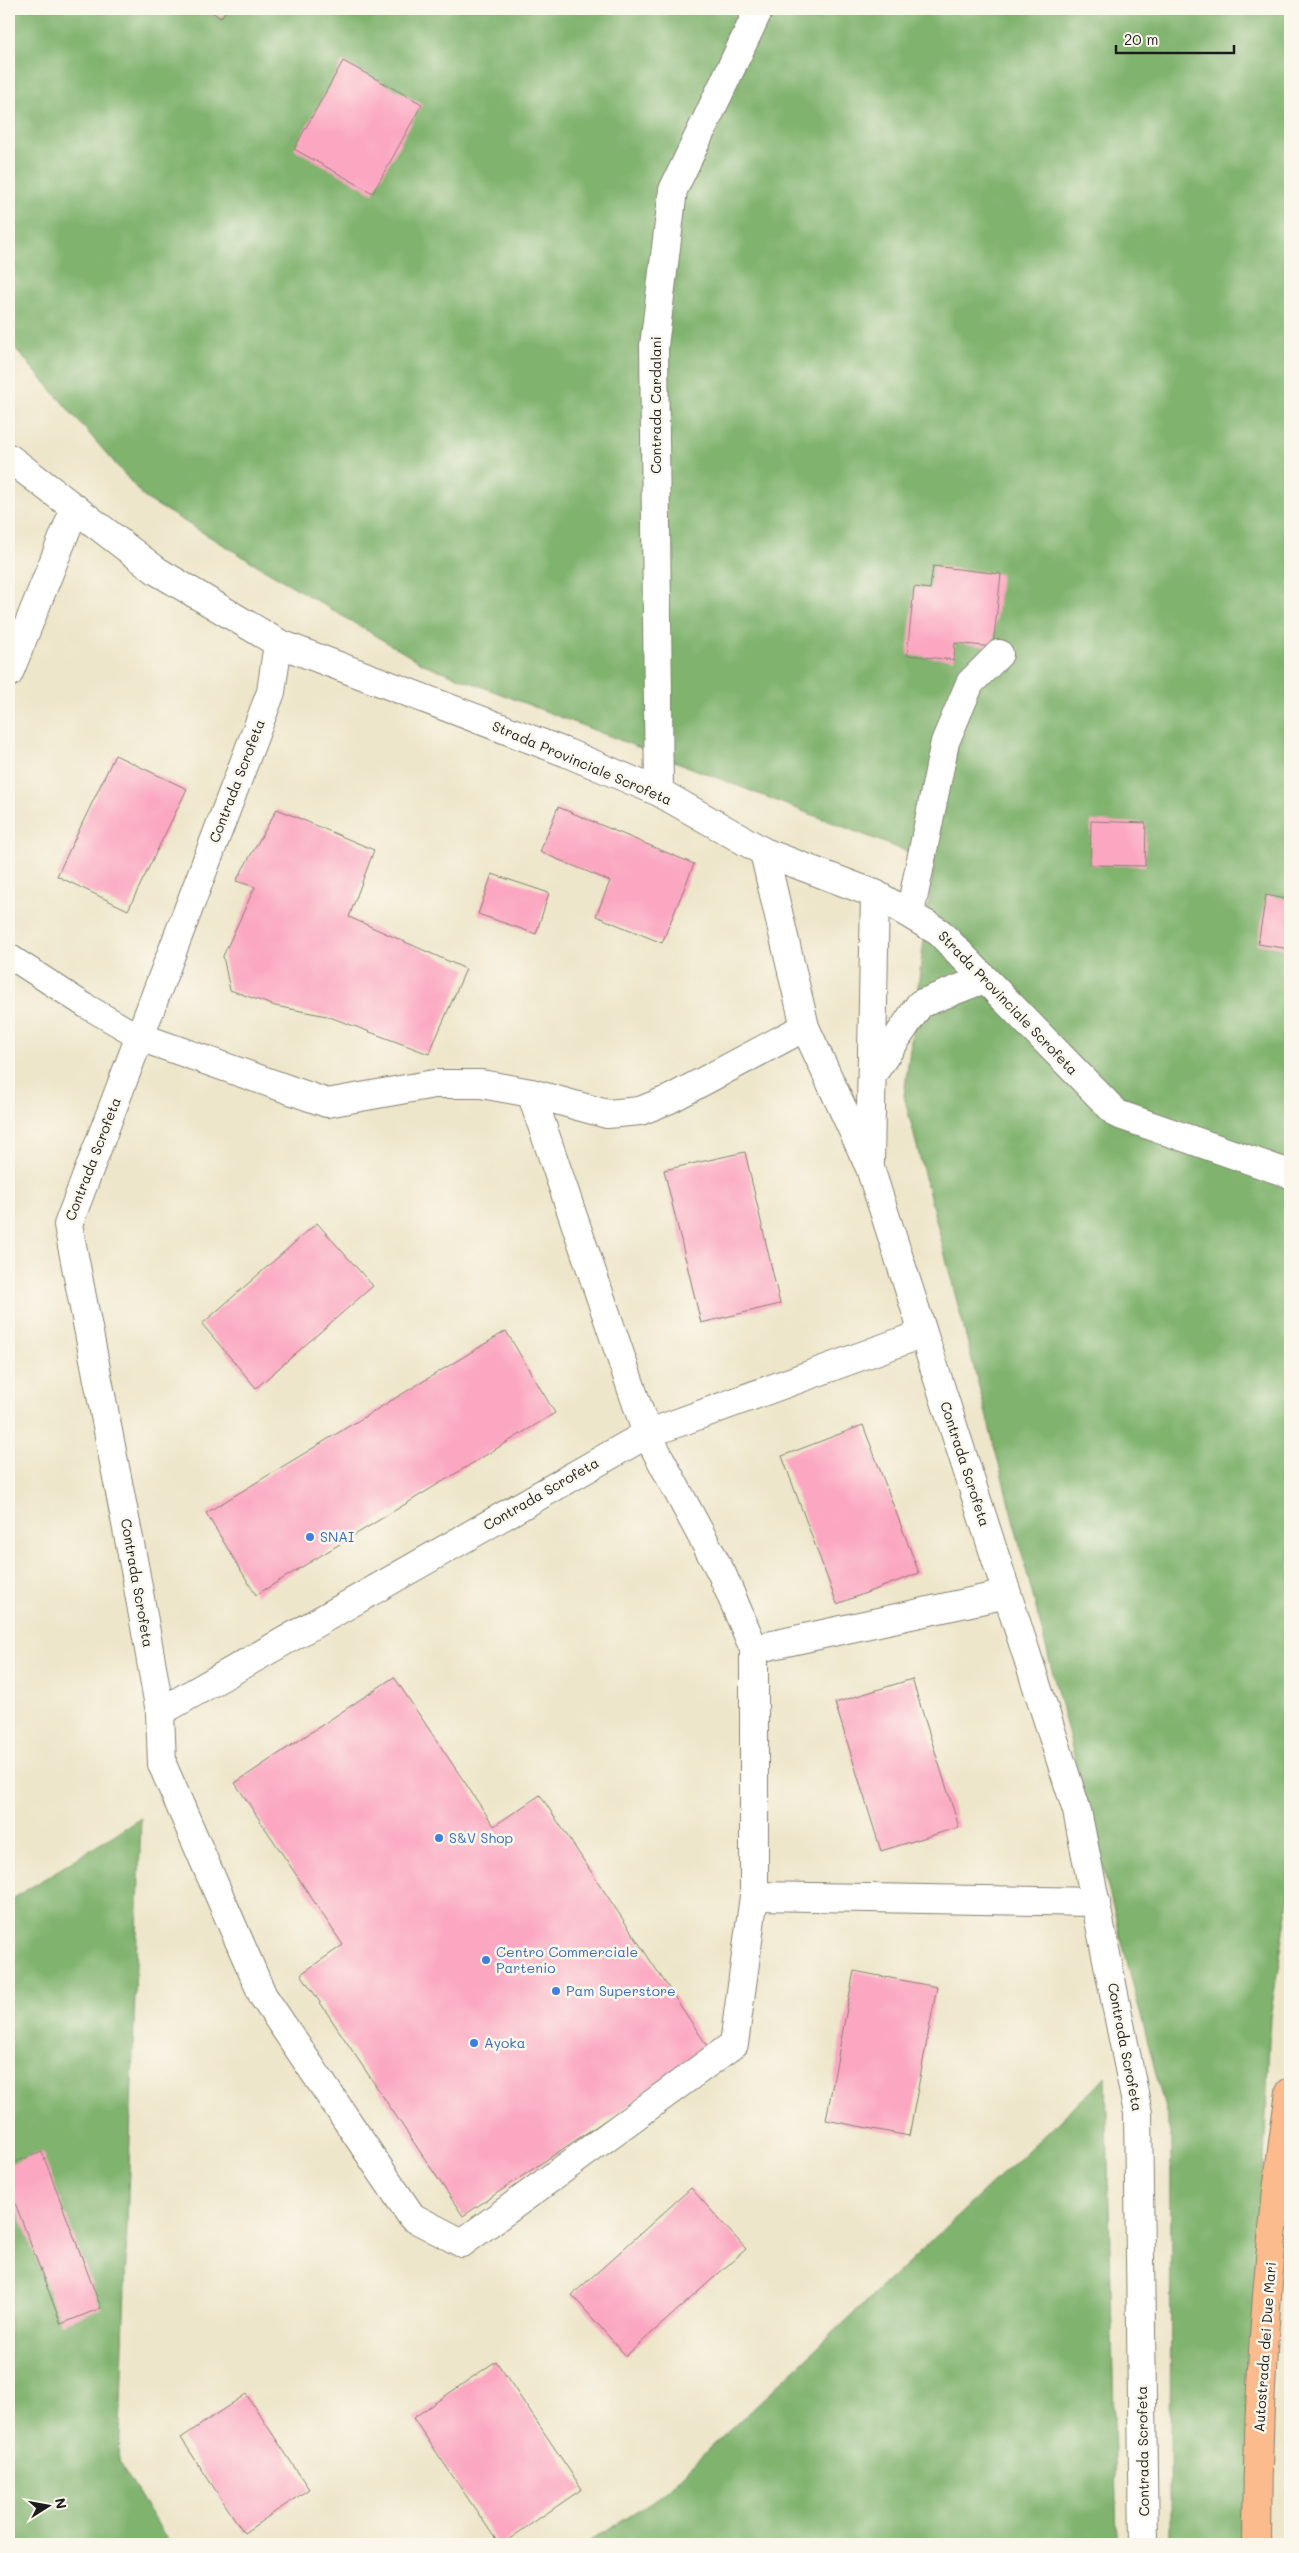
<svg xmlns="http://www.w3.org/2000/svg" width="1299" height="2553" viewBox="0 0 1299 2553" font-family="Mali,sans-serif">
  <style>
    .forest { fill: #80b36e; stroke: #4e6845 }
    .building { fill: #fba7c1 }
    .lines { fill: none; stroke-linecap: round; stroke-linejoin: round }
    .service-casing { stroke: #858173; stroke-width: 26 }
    .minor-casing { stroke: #858173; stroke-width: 30 }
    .tertiary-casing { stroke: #858173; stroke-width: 30 }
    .motorway-casing { stroke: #858173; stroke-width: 30 }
    .service { stroke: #fff; stroke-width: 24 }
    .minor { stroke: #fff; stroke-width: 28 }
    .tertiary { stroke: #fff; stroke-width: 28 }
    .motorway { stroke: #fbbb8c; stroke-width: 28 }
    .shop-dot { fill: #3f7fe0; stroke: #fbf7ec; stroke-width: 2 }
    .labels { text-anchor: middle; stroke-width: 5; stroke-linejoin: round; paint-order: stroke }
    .street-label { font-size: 14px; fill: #1c1c1c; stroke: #fbf7ec }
    .shop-label { font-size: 14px; fill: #366cbe; stroke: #fbf7ec; text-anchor: start }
  </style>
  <rect width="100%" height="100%" fill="#fbf7ec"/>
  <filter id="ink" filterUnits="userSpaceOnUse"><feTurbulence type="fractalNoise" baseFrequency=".02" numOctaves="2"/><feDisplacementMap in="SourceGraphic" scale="10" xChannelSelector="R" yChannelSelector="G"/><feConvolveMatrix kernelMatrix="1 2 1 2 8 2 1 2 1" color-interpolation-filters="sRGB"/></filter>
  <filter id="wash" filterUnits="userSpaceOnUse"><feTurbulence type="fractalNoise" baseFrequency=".0096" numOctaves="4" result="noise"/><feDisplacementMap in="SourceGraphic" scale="20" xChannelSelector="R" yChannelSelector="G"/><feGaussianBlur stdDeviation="1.12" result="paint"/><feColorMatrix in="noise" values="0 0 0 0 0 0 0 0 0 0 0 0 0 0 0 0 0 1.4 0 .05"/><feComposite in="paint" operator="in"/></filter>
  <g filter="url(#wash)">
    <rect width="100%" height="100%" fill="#eee6ca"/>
    <g class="forest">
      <polygon points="9,9 1290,9 1290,1895 1270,2018 1248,2544 1170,2544 1171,2132 904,1096 934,862 421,663 145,498 9,341"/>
      <polygon points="141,1818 119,2462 170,2544 9,2544 9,1901"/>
      <polygon points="1106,2077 1117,2544 585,2544 654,2501"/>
    </g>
    <g id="blocks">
      <g class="building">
        <polygon points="209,9 228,9 220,18"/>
        <polygon points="343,61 422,104 373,193 294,149"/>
        <polygon points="933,566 1001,574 993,647 955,643 954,660 907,655 914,587 930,589"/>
        <polygon points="115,755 187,789 128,910 57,876"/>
        <polygon points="558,807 694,864 662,943 596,916 610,881 540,852"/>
        <polygon points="277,809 374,850 349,917 466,969 429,1054 327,1016 275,1006 230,990 223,956 255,887 236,881"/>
        <polygon points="1091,821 1146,823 1145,866 1090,865"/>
        <polygon points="492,874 549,893 536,934 478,914"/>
        <polygon points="1266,895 1290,900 1290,949 1258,944"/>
        <polygon points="745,1152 780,1304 701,1323 664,1170"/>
        <polygon points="317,1223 373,1286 256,1388 202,1324"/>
        <polygon points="506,1331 555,1413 256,1595 206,1513"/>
        <polygon points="863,1425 919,1573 837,1604 782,1456"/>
        <polygon points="394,1677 494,1826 540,1795 710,2050 463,2216 301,1974 343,1945 235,1783"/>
        <polygon points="912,1679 959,1827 881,1851 835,1703"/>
        <polygon points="854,1971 937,1987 909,2136 826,2120"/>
        <polygon points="42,2152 101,2308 61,2324 9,2187 9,2164"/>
        <polygon points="691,2188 746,2249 626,2356 572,2295"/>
        <polygon points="496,2361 582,2489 502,2544 499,2544 413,2418"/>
        <polygon points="246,2394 309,2489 244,2533 181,2438"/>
      </g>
    </g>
  </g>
  <g filter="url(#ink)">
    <use href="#blocks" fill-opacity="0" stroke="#858173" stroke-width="1"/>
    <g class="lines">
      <defs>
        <polyline id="service" points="9,956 86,1006 140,1037"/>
        <g id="minor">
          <polyline points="278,643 271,692 68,1225 135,1570 160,1712 647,1434 922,1334"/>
          <polyline points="9,673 75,508"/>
          <polyline points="659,792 654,346 673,190 759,9"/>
          <polyline points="910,914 945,742 970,683 999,654"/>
          <polyline points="140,1037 327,1103 434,1084 481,1084 531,1093 607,1114 640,1111 670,1099 805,1027"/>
          <polyline points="754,1649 1007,1594"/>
          <polyline points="160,1712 162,1764 263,1996 412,2217 462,2243 734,2044 754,1896 754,1649 722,1574 647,1434 531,1093"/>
          <polyline points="754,1896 1096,1902"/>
        </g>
        <g id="tertiary">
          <polyline points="9,458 157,571 278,643 567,753 659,792 764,852 875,894 939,932 1117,1114 1290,1174"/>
          <polyline points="764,852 805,1027 870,1168 1077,1811 1138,2113 1144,2544"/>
          <polyline points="872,1075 920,1004 984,979"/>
          <polyline points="870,1162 875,894"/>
        </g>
        <path id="motorway" d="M1257,2544C1257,2393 1268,2241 1290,2092"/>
      </defs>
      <use href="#service" class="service-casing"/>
      <use href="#minor" class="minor-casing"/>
      <use href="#tertiary" class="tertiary-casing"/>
      <use href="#motorway" class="motorway-casing"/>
      <use href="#service" class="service"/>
      <use href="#minor" class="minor"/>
      <use href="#tertiary" class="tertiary"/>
      <use href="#motorway" class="motorway"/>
    </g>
  </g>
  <g class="shop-dot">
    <circle cx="310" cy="1537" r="5"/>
    <circle cx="439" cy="1838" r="5"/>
    <circle cx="486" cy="1960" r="5"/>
    <circle cx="556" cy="1991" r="5"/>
    <circle cx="474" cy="2043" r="5"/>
  </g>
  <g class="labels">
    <g class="street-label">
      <text transform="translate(656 405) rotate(-90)" y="5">Contrada Cardalani</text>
      <text transform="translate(582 763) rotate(23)" y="5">Strada Provinciale Scrofeta</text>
      <text transform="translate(237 781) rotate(-69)" y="5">Contrada Scrofeta</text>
      <text transform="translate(1008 1003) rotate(46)" y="5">Strada Provinciale Scrofeta</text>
      <text transform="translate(93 1159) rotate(-69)" y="5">Contrada Scrofeta</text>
      <text transform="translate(965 1464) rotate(72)" y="5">Contrada Scrofeta</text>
      <text transform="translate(541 1494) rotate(-30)" y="5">Contrada Scrofeta</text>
      <text transform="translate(137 1583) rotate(80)" y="5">Contrada Scrofeta</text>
      <text transform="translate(1125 2047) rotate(79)" y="5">Contrada Scrofeta</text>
      <text transform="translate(1265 2347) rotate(-86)" y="5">Autostrada dei Due Mari</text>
      <text transform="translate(1143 2451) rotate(-91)" y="5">Contrada Scrofeta</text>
    </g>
    <g class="shop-label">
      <text x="320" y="1542">SNAI</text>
      <text x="449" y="1843">S&amp;V Shop</text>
      <text x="496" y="1957">Centro Commerciale<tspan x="496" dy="16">Partenio</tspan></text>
      <text x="566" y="1996">Pam Superstore</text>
      <text x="484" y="2048">Ayoka</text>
    </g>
  </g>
  <rect width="1299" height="2553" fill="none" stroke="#fbf7ec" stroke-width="30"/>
  <g transform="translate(48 2506) rotate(79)" stroke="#fbf7ec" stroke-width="4" paint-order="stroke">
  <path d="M0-4L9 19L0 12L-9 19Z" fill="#1c1c1c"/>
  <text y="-8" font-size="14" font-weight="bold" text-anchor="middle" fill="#1c1c1c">N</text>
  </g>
  <path d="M1116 45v8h118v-8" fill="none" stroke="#1c1c1c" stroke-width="2.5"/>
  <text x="1124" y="45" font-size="15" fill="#1c1c1c" stroke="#fbf7ec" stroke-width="4" paint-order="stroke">20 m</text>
</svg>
